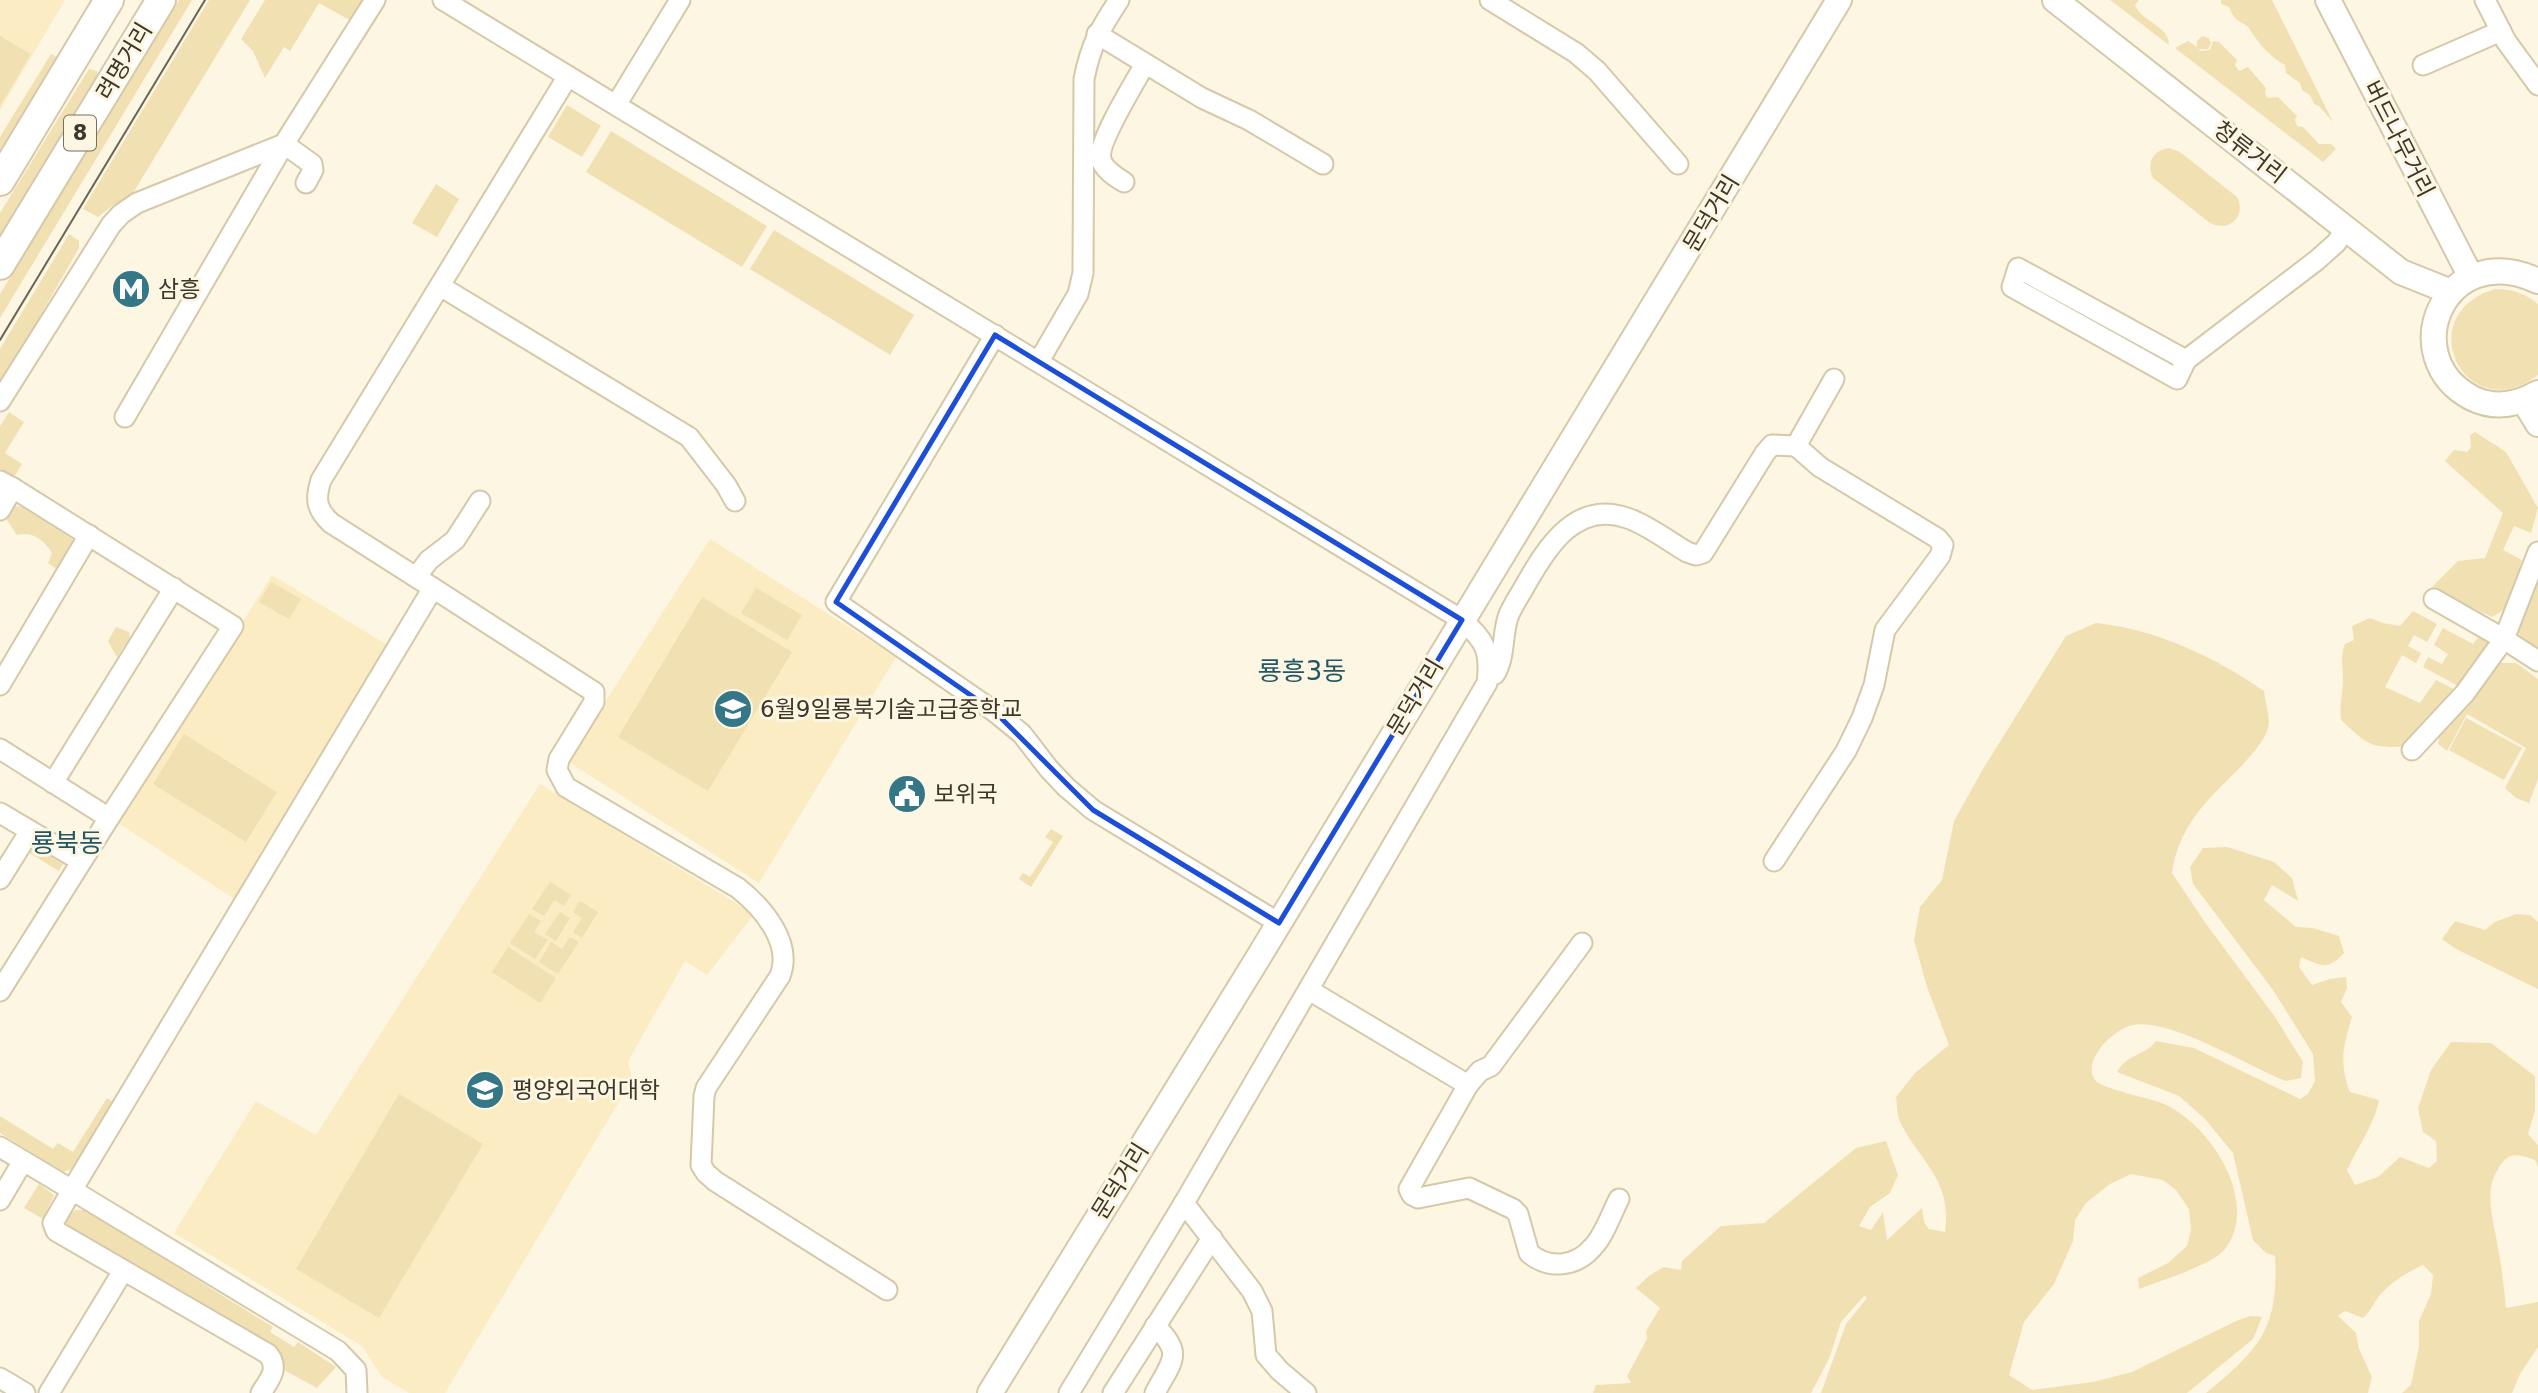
<svg xmlns="http://www.w3.org/2000/svg" width="2538" height="1393" viewBox="0 0 2538 1393" font-family="'DejaVu Sans','Noto Sans KR',sans-serif">
  <style>
    .built { fill: #fbecc3 }
    .green { fill: #f1e0b2 }
    .lines { fill: none; stroke-linecap: round; stroke-linejoin: round }
    .minor-casing { stroke: #d5c9a9; stroke-width: 23 }
    .major-casing { stroke: #d5c9a9; stroke-width: 28 }
    .highway-casing { stroke: #d5c9a9; stroke-width: 32 }
    .minor { stroke: #fff; stroke-width: 19 }
    .major { stroke: #fff; stroke-width: 24 }
    .highway { stroke: #fff; stroke-width: 28 }
    .tram { stroke: #6b6557; stroke-width: 2 }
    .marked { fill: none; stroke: #1d4ed8; stroke-width: 5; stroke-linejoin: round }
    .labels { text-anchor: middle; stroke-width: 6; stroke-linejoin: round; paint-order: stroke }
    .shield { fill: #fdf6e2; stroke: #767061; stroke-width: 2 }
    .shield-label { font-size: 21px; font-weight: bold; fill: #3c372a }
    .street-label { font-size: 23px; fill: #3c372a; stroke: #fdf6e2 }
    .poi-label { font-size: 23px; fill: #3c372a; stroke: #fdf6e2; text-anchor: start }
    .quarter-label { font-size: 26px; fill: #225865; stroke: #fdf6e2 }
  </style>
  <rect width="100%" height="100%" fill="#fdf6e2"/>
  <g class="built">
    <polygon points="0,0 65,0 0,110"/>
    <polygon points="710,539 896,657 759,883 567,761"/>
    <polygon points="272,575 389,646 236,900 118,823"/>
    <polygon points="540,784 754,914 707,975 685,961 628,1061 632,1080 445,1393 409,1393 382,1377 362,1346 174,1233 256,1101 316,1135"/>
  </g>
  <g class="green">
    <polygon points="179,0 192,0 0,318 0,294"/>
    <polygon points="209,0 250,0 130,198 113,205 98,217 83,209"/>
    <polygon points="265,0 366,0 353,22 319,3 290,51 284,47 265,78 253,51 241,39"/>
    <path d="M2110,0H2139L2135,5C2141,22 2169,25 2169,45Z"/>
    <path d="M2221,0H2272L2333,122L2319,106L2314,104L2310,95L2302,90L2300,83L2286,73L2285,65C2270,57 2258,43 2249,28C2245,23 2239,23 2235,18C2232,15 2231,11 2229,7L2221,4Z"/>
    <polygon points="0,36 31,54 0,106"/>
    <polygon points="2202,36 2209,38 2211,43 2208,49 2199,49 2200,51 2210,50 2213,41 2219,42 2237,60 2235,65 2239,71 2248,67 2266,88 2265,94 2268,98 2278,97 2297,116 2295,120 2297,126 2303,127 2319,144 2331,144 2336,149 2323,162 2175,48 2188,41 2197,47 2197,41"/>
    <polygon points="51,54 60,59 0,157 0,137"/>
    <polygon points="89,69 97,71 97,78 0,239 0,213"/>
    <polygon points="567,105 601,126 582,157 548,137"/>
    <polygon points="611,131 767,226 742,267 586,172"/>
    <path d="M2169,148L2180,152L2237,197C2247,216 2229,233 2210,223L2153,178C2146,163 2153,150 2169,148Z"/>
    <polygon points="436,184 459,199 437,237 412,223"/>
    <polygon points="774,230 914,315 890,355 750,269"/>
    <polygon points="69,234 79,241 79,248 0,386 0,349"/>
    <path d="M2495,289C2513,289 2524,293 2538,304V375C2466,430 2408,315 2495,289Z"/>
    <polygon points="9,412 24,422 5,453 22,464 14,477 0,469 0,426"/>
    <polygon points="2475,432 2506,452 2538,508 2531,533 2514,526 2503,550 2522,560 2508,603 2504,610 2492,617 2431,588 2458,561 2485,558 2503,513 2445,461 2454,450 2467,452 2471,447 2470,435"/>
    <path d="M16,506L22,507L72,539L74,546L59,571L48,563L52,553C44,540 33,531 17,535L5,517Z"/>
    <polygon points="2538,563 2538,653 2517,632"/>
    <polygon points="271,582 301,599 289,619 259,602"/>
    <polygon points="756,588 802,615 787,640 741,613"/>
    <polygon points="702,597 792,652 708,791 618,737"/>
    <path d="M2413,611L2437,624L2427,642L2414,635L2408,646L2421,653L2416,663L2402,655L2385,687L2420,703L2436,680L2461,693L2410,746C2371,749 2369,746 2341,720C2339,705 2343,693 2343,679C2343,666 2340,656 2345,644L2354,640L2352,626L2370,618L2383,623L2400,626Z"/>
    <path d="M2096,623C2156,629 2215,657 2264,691C2265,701 2269,713 2269,723C2268,745 2225,781 2210,798C2190,820 2176,843 2172,873L2204,921L2275,1017L2303,1062L2301,1078L2286,1081C2250,1067 2169,1017 2133,1025C2121,1027 2105,1041 2099,1050C2093,1059 2088,1070 2095,1080C2101,1089 2151,1098 2164,1104C2210,1124 2261,1202 2225,1249C2213,1265 2159,1281 2139,1289L2138,1278L2168,1263L2187,1246L2191,1230L2189,1209L2176,1190L2163,1180L2131,1174L2110,1184L2086,1203L2075,1220L2073,1241L2054,1284L2024,1322L2009,1375L2032,1390L2093,1382L2132,1372L2234,1322L2250,1316L2262,1317L2253,1339L2187,1393H1821L1846,1324L1867,1298L1864,1296L1841,1322L1829,1359L1811,1393H1593L1596,1385L1631,1383L1627,1376L1647,1339L1646,1331L1660,1308L1636,1288L1650,1275L1664,1267L1681,1270L1682,1261L1721,1226L1764,1223L1856,1148L1886,1141L1898,1175L1890,1193L1870,1207L1859,1226L1871,1230L1883,1212L1887,1240L1922,1208L1924,1222L1929,1229L1945,1232C1952,1180 1922,1164 1901,1124C1897,1116 1897,1105 1896,1097L1915,1073L1949,1045L1927,987L1914,940L1920,907L1942,880L1954,821L1983,769L2066,636Z"/>
    <polygon points="116,627 129,632 130,637 117,657 108,641"/>
    <polygon points="2443,628 2473,644 2479,636 2495,644 2464,689 2423,667 2428,657 2442,664 2448,654 2434,645"/>
    <polygon points="2500,663 2516,663 2538,679 2538,779 2529,803 2516,798 2505,788 2526,748 2467,714 2447,751 2438,744 2440,733 2487,672"/>
    <polygon points="2466,718 2522,748 2504,780 2449,750"/>
    <polygon points="184,734 277,792 246,842 153,784"/>
    <polygon points="1051,829 1063,836 1031,887 1019,879 1023,873 1030,877 1053,842 1045,837"/>
    <polygon points="30,844 63,864 59,871 26,851"/>
    <path d="M2227,847L2274,862L2292,878L2298,901L2272,885L2264,900L2296,927L2313,928L2339,936L2344,953C2327,971 2322,966 2301,957L2299,967L2312,985L2330,979L2346,977L2347,988L2341,1002L2352,1017C2343,1047 2339,1062 2350,1092L2379,1100C2374,1126 2358,1146 2347,1170L2355,1185L2378,1177L2400,1157L2429,1168L2437,1161L2436,1141L2423,1132L2418,1108L2431,1070L2451,1042L2491,1043L2535,1076V1111L2528,1134L2538,1145V1167L2535,1160C2517,1154 2508,1151 2498,1169C2483,1193 2494,1221 2498,1248C2502,1268 2504,1288 2506,1308L2538,1302V1347L2520,1374L2512,1393H2402L2411,1385L2419,1346V1321L2431,1294L2433,1275L2423,1265C2408,1272 2391,1282 2380,1295C2373,1303 2371,1311 2363,1318L2345,1311L2338,1316L2356,1333L2359,1349L2372,1377L2368,1393H2206C2260,1349 2279,1328 2275,1256L2266,1253L2253,1240L2233,1153L2205,1119L2179,1096L2117,1072C2128,1053 2143,1057 2156,1041L2194,1048L2300,1099L2308,1094L2315,1081L2313,1054L2273,990L2193,884L2190,867L2203,848Z"/>
    <polygon points="550,882 571,895 564,906 554,900 544,916 532,909"/>
    <polygon points="580,901 598,912 582,938 573,932 582,918 573,912"/>
    <polygon points="560,912 570,918 556,941 545,934"/>
    <polygon points="529,914 541,921 534,932 548,940 535,959 510,943"/>
    <polygon points="2516,914 2530,915 2538,922 2538,989 2456,949 2442,939 2455,921 2485,930 2495,922"/>
    <polygon points="570,937 579,942 558,974 539,962 551,942 562,949"/>
    <polygon points="508,947 556,978 540,1003 492,972"/>
    <polygon points="399,1094 483,1144 379,1318 296,1269"/>
    <polygon points="107,1098 113,1102 72,1169 63,1172 0,1133 0,1116 53,1149 58,1143 73,1152"/>
    <polygon points="39,1184 54,1195 43,1219 24,1208"/>
    <polygon points="76,1210 85,1210 273,1327 270,1332 294,1347 298,1342 336,1367 317,1388 284,1370 280,1355 72,1230 65,1223 68,1215"/>
  </g>
  <g class="lines">
    <defs>
      <g id="minor">
        <path d="M443,0L1462,620C1485,641 1491,650 1487,683L1184,1203L1069,1393"/>
        <polyline points="1490,0 1576,53 1597,71 1678,164"/>
        <polyline points="2485,0 2506,41 2538,85"/>
        <polyline points="1097,34 1202,98 1249,120 1323,164"/>
        <polyline points="2423,65 2501,31"/>
        <polyline points="616,105 680,0"/>
        <path d="M1124,182C1116,177 1103,169 1101,159C1097,143 1135,82 1145,64"/>
        <polyline points="440,286 689,437 726,485 735,501"/>
        <polyline points="995,335 836,602 995,712 1022,734 1049,769 1066,787 1093,810 1279,923"/>
        <polyline points="2186,360 2018,268 2012,287 2177,379 2186,360 2317,260 2336,243 2347,228"/>
        <path d="M1039,361L1078,294L1083,273L1084,79C1091,44 1100,29 1119,0"/>
        <polyline points="0,401 111,225 121,214 137,203 284,144 312,164 313,170 306,183"/>
        <polyline points="125,417 284,144 375,0"/>
        <polyline points="0,481 13,488 0,510"/>
        <polyline points="416,577 429,560 455,540 480,501"/>
        <path d="M433,588L594,692V702L559,759L557,770L566,787L738,888C763,908 793,943 780,976L706,1088L704,1096L701,1165L706,1173L715,1181L887,1290"/>
        <polyline points="2434,599 2504,639 2538,661"/>
        <path d="M1495,674C1505,657 1502,636 1508,617C1512,606 1520,595 1526,584C1547,547 1576,500 1627,518C1648,525 1668,541 1687,552L1696,555L1703,553L1765,453L1772,445L1796,446L1834,379"/>
        <polyline points="0,685 89,535"/>
        <polyline points="0,749 109,818 233,626 13,488"/>
        <polyline points="2412,750 2465,693 2504,639 2538,552"/>
        <polyline points="53,783 174,588"/>
        <polyline points="0,813 81,861"/>
        <polyline points="1774,861 1846,751 1862,718 1874,685 1885,630 1940,556 1943,545 1937,538 1820,467 1796,446"/>
        <polyline points="0,879 30,831"/>
        <path d="M1582,943L1491,1066L1480,1071L1468,1085L1409,1189L1412,1195L1418,1198L1469,1188L1513,1209L1518,1214L1529,1253C1549,1270 1576,1267 1593,1247C1605,1234 1611,1214 1619,1199"/>
        <polyline points="1309,990 1468,1085"/>
        <polyline points="0,991 109,818"/>
        <path d="M0,1147L72,1190L53,1223L56,1231L268,1354C280,1369 269,1380 261,1393"/>
        <polyline points="0,1200 23,1161"/>
        <polyline points="1184,1203 1252,1291 1262,1311 1266,1355 1280,1371 1306,1393"/>
        <polyline points="0,1378 25,1393"/>
        <polyline points="49,1393 123,1271"/>
        <path d="M357,1393L356,1370L338,1351L72,1190L433,588L331,523C316,509 315,499 321,480L568,76"/>
        <polyline points="1113,1393 1212,1238"/>
        <path d="M1155,1393C1171,1362 1185,1354 1155,1326"/>
      </g>
      <g id="major">
        <polyline points="2055,0 2401,272 2451,292"/>
        <polyline points="2328,0 2471,277"/>
        <path d="M2538,281C2445,237 2394,357 2472,398C2494,409 2517,405 2538,393"/>
        <polyline points="2524,401 2538,424"/>
        <polyline points="990,1393 1258,958 1839,0"/>
      </g>
      <g id="highway">
        <polyline points="0,181 109,0"/>
        <polyline points="0,265 161,0"/>
      </g>
    </defs>
    <use href="#minor" class="minor-casing"/>
    <use href="#major" class="major-casing"/>
    <use href="#highway" class="highway-casing"/>
    <use href="#minor" class="minor"/>
    <use href="#major" class="major"/>
    <use href="#highway" class="highway"/>
    <polyline class="tram" points="0,340 205,0"/>
  </g>
  <path class="marked" d="M995,335L1462,620L1279,923L1093,810L995,712L836,602Z"/>
  <defs>
    <symbol id="metro-disc" viewBox="-11 -11 22 22"><circle r="9.5" fill="#347787" stroke="#fdf6e2"/><path d="M-5.5 5V-5H-3L0 0L3-5H5.5V5H3V-.5L0 4L-3-.5V5Z" fill="#fff"/></symbol>
    <symbol id="school-disc" viewBox="-11 -11 22 22"><circle r="9.5" fill="#347787" stroke="#fdf6e2"/><path d="M0-5L7-2L0 1L-7-2ZM-4 1L0 2.5L4 1V4Q0 6-4 4Z" fill="#fff"/></symbol>
    <symbol id="civic-disc" viewBox="-11 -11 22 22"><circle r="9.5" fill="#347787" stroke="#fdf6e2"/><path d="M-.6-6.5H3V-4.5H.6V-3L4-1V1h2V6H-6V1h2V-1L-.6-3ZM-1.2 2.5V6h2.4V2.5Z" fill="#fff"/></symbol>
    <symbol id="university-disc" viewBox="-11 -11 22 22"><circle r="9.5" fill="#347787" stroke="#fdf6e2"/><path d="M0-5L7-2L0 1L-7-2ZM-4 1L0 2.5L4 1V4Q0 6-4 4Z" fill="#fff"/></symbol>
  </defs>
  <g fill-rule="evenodd">
    <use href="#metro-disc" x="109" y="267" width="44" height="44"/>
    <use href="#school-disc" x="711" y="687" width="44" height="44"/>
    <use href="#civic-disc" x="885" y="772" width="44" height="44"/>
    <use href="#university-disc" x="463" y="1068" width="44" height="44"/>
  </g>
  <g class="labels">
    <rect class="shield" x="64" y="115.5" width="32" height="35" rx="5"/>
    <g class="shield-label">
      <text x="80" y="140">8</text>
    </g>
    <g class="street-label">
      <text transform="translate(124 61) rotate(-59)" y="8">려명거리</text>
      <text transform="translate(2399 139) rotate(63)" y="8">버드나무거리</text>
      <text transform="translate(2250 152) rotate(38)" y="8">청류거리</text>
      <text transform="translate(1711 213) rotate(-59)" y="8">문덕거리</text>
      <text transform="translate(1415 697) rotate(-59)" y="8">문덕거리</text>
      <text transform="translate(1120 1181) rotate(-58)" y="8">문덕거리</text>
    </g>
    <g class="poi-label">
      <text x="158" y="297">삼흥</text>
      <text x="760" y="717">6월9일룡북기술고급중학교</text>
      <text x="934" y="802">보위국</text>
      <text x="512" y="1098">평양외국어대학</text>
    </g>
    <g class="quarter-label">
      <text x="1302" y="680">룡흥3동</text>
      <text x="67" y="852">룡북동</text>
    </g>
  </g>
</svg>
